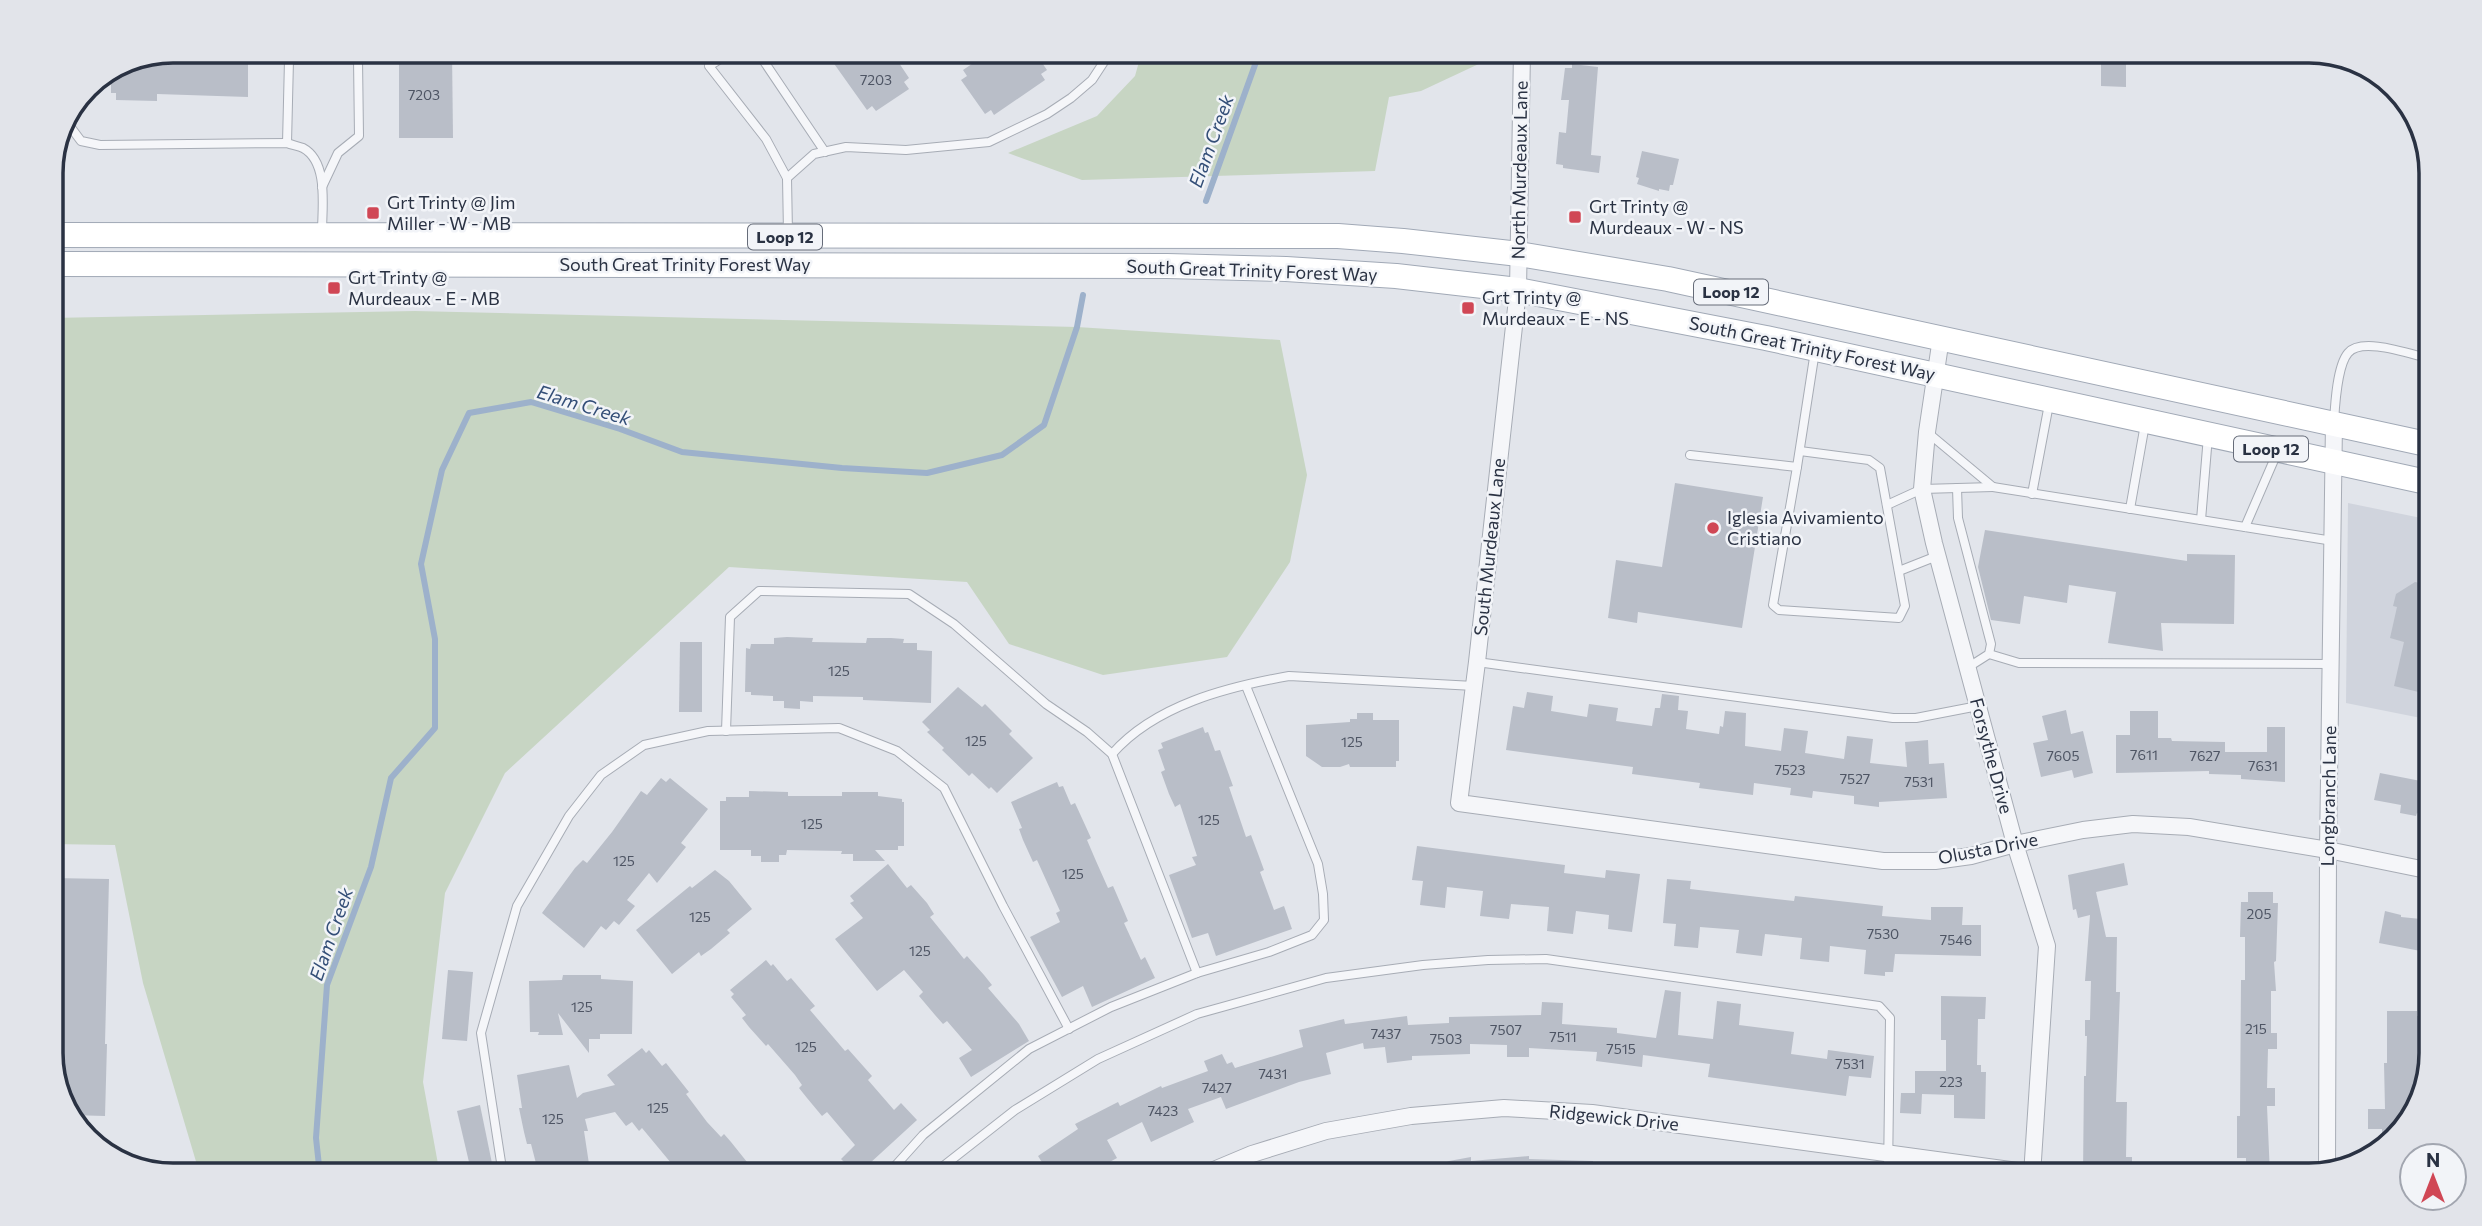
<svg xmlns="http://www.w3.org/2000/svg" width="2482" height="1226" viewBox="0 0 2482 1226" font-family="Commissioner,sans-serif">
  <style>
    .built { fill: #d0d4dd }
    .green { fill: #c7d5c3 }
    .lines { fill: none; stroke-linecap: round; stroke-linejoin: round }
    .stream { stroke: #9db1cb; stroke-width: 6 }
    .building { fill: #b9bec8 }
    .lane-casing { stroke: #a7acb5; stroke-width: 10 }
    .street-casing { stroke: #a7acb5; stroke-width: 18 }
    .primary-casing { stroke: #a1a9b6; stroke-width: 26 }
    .lane { stroke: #f5f6f9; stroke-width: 8 }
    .street { stroke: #f5f6f9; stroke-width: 16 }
    .primary { stroke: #fff; stroke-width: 24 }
    .poi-dot { fill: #d04755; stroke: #f2f4f8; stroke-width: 2.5 }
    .labels { text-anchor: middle; stroke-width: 5; stroke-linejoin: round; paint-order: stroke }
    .number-label { font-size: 14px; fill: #4e5564 }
    .shield { fill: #f2f4f8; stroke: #666c79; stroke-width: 2 }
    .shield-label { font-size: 16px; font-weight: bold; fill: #2a3243 }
    .street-label { font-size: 18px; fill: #2a3243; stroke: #f2f4f8 }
    .poi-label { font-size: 18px; fill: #2a3243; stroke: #f2f4f8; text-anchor: start }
    .water-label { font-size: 19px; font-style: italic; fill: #334e77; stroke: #f2f4f8 }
    .rim { fill: none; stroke: #2a3243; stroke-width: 3.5 }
  </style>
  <rect width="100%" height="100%" fill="#e2e5eb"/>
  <polygon class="built" points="2348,503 2431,520 2431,720 2346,703"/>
  <g class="green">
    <polygon points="1142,51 1486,51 1483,62 1421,91 1389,97 1375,171 1082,180 1008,153 1097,116 1135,76"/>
    <polygon points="415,311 1077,327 1280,340 1307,475 1290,562 1227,657 1103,675 1009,644 967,582 729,567 505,773 445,893 423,1082 440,1175 200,1175 143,983 115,845 51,844 51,318"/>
  </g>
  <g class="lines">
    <g class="stream">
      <polyline points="1206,201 1260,51"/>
      <polyline points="320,1175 316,1138 327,985 371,867 391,778 435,728 435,639 421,564 442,470 469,413 531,402 620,429 682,452 842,468 927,473 1002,455 1044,425 1077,327 1083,295"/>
    </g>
  </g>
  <g class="building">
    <polygon points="173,51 248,51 248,97 157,94 157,101 116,100 116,93 111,93 111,70 127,60"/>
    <polygon points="399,51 452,51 453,138 399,138"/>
    <polygon points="825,51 891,51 909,78 904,82 909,89 876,111 872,106 867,110"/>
    <polygon points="991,51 1034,51 1047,70 1041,74 1045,80 994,115 991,110 985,114 961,80 967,76 963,70"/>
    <polygon points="2101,51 2126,51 2126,87 2101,86"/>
    <polygon points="1572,64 1598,67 1591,155 1601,156 1599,173 1563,168 1563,165 1556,164 1559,132 1566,133 1569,100 1561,100 1565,68 1572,68"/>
    <polygon points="1642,151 1679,159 1673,185 1670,185 1669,191 1659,189 1659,191 1637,184 1639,178 1636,177"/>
    <polygon points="1675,483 1763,497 1742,628 1638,612 1637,623 1608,618 1616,560 1662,567"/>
    <polygon points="1985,530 2187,561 2187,554 2235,555 2234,624 2161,623 2163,651 2108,643 2116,592 2069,585 2067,603 2024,596 2020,624 1991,620 1978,567"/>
    <polygon points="2415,582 2431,585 2431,695 2394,686 2404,642 2390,638 2397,607 2393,606 2396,594"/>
    <polygon points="787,637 813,638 812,642 866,643 867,638 891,638 904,639 903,643 917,643 917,650 932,651 931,703 863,700 863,697 813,696 813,702 800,701 800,709 784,708 784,701 773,701 773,696 751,695 751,692 745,692 746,648 750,649 751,644 774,644 774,638"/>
    <polygon points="680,642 702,642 702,712 679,712"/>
    <polygon points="958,687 982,707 985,704 1012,731 1009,734 1033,758 997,793 991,787 989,789 972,773 969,776 942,750 944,748 927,732 930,730 922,722"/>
    <polygon points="1527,692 1553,696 1551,711 1587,717 1589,704 1618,708 1616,721 1652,726 1655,708 1660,708 1662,694 1679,696 1678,710 1688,711 1686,729 1719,734 1720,726 1723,727 1725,711 1746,713 1745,746 1781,751 1784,728 1808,731 1805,753 1844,759 1847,736 1873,739 1870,763 1907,767 1905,742 1928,740 1929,764 1944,763 1947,798 1879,802 1879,807 1854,804 1854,796 1813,791 1812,798 1790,795 1791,788 1754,783 1753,795 1699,788 1700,783 1632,774 1633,767 1506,750 1513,706 1524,708"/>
    <polygon points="2066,710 2071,734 2083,731 2093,773 2074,778 2072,770 2041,777 2033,743 2048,740 2042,716"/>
    <polygon points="2130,711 2158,711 2158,738 2171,738 2172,741 2225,742 2225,752 2267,752 2267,727 2285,727 2285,782 2241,779 2241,775 2209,774 2209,771 2116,773 2116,735 2130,735"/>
    <polygon points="1357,713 1373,713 1373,720 1399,720 1399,761 1396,761 1396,767 1350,767 1349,764 1340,767 1322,767 1306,756 1306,725 1350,722 1350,719 1357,719"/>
    <polygon points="1203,727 1205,733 1208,732 1215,751 1220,750 1233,786 1229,787 1246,837 1251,835 1260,859 1264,870 1260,872 1274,910 1284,906 1292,929 1216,956 1208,933 1192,938 1169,875 1196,865 1192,857 1197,856 1180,804 1175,807 1169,794 1161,772 1165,770 1158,750 1163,748 1161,743"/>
    <polygon points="2380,773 2431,783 2431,817 2417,813 2416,816 2400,813 2401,805 2374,800"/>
    <polygon points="661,778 666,782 670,778 708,809 681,843 686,847 657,883 649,873 627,900 635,906 619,925 614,921 606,930 601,926 584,948 542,913 575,868 583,860 587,863 612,832 641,791 647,795"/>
    <polygon points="1057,782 1059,787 1063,786 1071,805 1075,803 1091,838 1087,840 1096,861 1108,888 1113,886 1123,909 1128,921 1124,923 1141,960 1145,957 1155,978 1092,1007 1083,986 1062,997 1030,937 1060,922 1056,913 1060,911 1037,860 1033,862 1023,840 1019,829 1022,828 1011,802"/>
    <polygon points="749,791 788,792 788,796 842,796 842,792 878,792 878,796 902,799 902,802 904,802 904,846 898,846 898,850 875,850 885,861 853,861 853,854 841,854 842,851 787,850 786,855 779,855 779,862 761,862 761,856 751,856 751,850 720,850 720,801 726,801 726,797 749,797"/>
    <polygon points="1417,846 1565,865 1564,873 1605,878 1606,870 1640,874 1632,932 1608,929 1609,915 1576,911 1573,934 1547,931 1549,907 1511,904 1509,919 1480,916 1483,891 1447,887 1445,908 1420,905 1423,881 1412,880"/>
    <polygon points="2124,863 2128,885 2096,892 2106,937 2117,937 2116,992 2120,992 2116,1102 2127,1102 2126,1157 2132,1157 2132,1175 2083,1175 2084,1076 2086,1076 2087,1036 2085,1036 2085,1020 2090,1020 2091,981 2085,981 2090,915 2078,918 2076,909 2073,910 2068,875"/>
    <polygon points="888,864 907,888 911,885 927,903 934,914 930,917 964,959 967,956 984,975 992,985 988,988 1019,1024 1029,1041 971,1077 959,1058 972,1050 947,1021 943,1024 935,1015 919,996 923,992 904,970 877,991 835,939 863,918 850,903 854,901 850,896"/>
    <polygon points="715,870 729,881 752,909 727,930 730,933 711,949 701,956 699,952 672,974 636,930 690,886 692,888"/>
    <polygon points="51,878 109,879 105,1044 107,1044 105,1116 70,1115 51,1061"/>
    <polygon points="1667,879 1691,881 1690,889 1794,901 1795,896 1883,906 1882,916 1931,920 1931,907 1963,907 1962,925 1981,925 1981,956 1895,954 1893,972 1885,972 1885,976 1864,974 1866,950 1830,946 1829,962 1800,959 1802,938 1765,934 1762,956 1736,953 1739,930 1700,927 1698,948 1674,946 1676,924 1663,923"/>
    <polygon points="2248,892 2273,892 2273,903 2278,903 2276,961 2274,962 2276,991 2271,991 2271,1033 2277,1033 2277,1049 2268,1049 2267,1088 2275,1088 2275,1106 2267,1106 2270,1175 2246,1175 2246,1158 2237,1158 2237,1116 2240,1116 2241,980 2245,980 2245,937 2240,937 2241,902 2248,902"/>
    <polygon points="2385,911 2401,915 2401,917 2431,920 2431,953 2379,943"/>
    <polygon points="766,960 771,966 773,964 787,981 791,978 815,1006 810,1010 845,1051 848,1049 872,1076 868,1080 894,1110 901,1103 917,1120 857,1175 841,1159 855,1145 827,1112 822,1116 807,1098 799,1088 802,1085 795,1075 768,1044 766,1046 749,1027 742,1018 746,1015 731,997 734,994 730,990"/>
    <polygon points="448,970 473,972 467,1041 442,1039"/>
    <polygon points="563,975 601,975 601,979 633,981 632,1034 600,1034 600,1039 589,1039 589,1053 558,1013 563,1035 538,1035 539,1032 530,1032 529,981 562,980"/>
    <polygon points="1665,990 1681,992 1678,1035 1713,1039 1717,1001 1741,1004 1739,1025 1794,1032 1791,1054 1827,1059 1828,1050 1874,1056 1871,1078 1849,1076 1846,1096 1708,1077 1710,1064 1643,1055 1642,1067 1596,1061 1597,1052 1529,1048 1529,1057 1507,1057 1507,1045 1470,1044 1470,1054 1412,1056 1412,1060 1387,1063 1385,1047 1364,1049 1363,1043 1326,1053 1331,1074 1299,1082 1226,1109 1221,1097 1188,1109 1194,1122 1151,1142 1142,1122 1107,1140 1117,1158 1086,1175 1050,1175 1038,1156 1078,1129 1075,1124 1118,1102 1120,1106 1161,1086 1162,1088 1208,1071 1204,1061 1222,1054 1227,1064 1232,1062 1235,1068 1303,1047 1299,1030 1344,1019 1345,1024 1407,1016 1408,1025 1449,1023 1449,1017 1541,1015 1542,1002 1563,1003 1562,1024 1617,1028 1617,1033 1656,1038"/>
    <polygon points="1941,996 1986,997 1985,1019 1978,1019 1977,1065 1981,1065 1981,1072 1986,1072 1985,1119 1954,1118 1954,1095 1922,1094 1921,1114 1900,1113 1901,1093 1915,1093 1915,1071 1946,1071 1946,1040 1941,1040"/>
    <polygon points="2387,1011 2417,1011 2417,1016 2427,1016 2426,1078 2424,1084 2419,1084 2418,1108 2382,1148 2382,1129 2368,1129 2368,1109 2385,1109 2384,1063 2387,1063"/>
    <polygon points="642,1048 646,1053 649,1050 662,1066 666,1063 689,1092 686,1094 707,1122 721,1137 724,1134 731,1142 747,1162 743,1165 751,1175 681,1175 642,1128 639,1131 632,1122 626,1126 615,1112 585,1119 588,1131 584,1131 589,1164 539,1175 531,1144 527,1144 524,1132 519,1108 522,1108 517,1075 569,1065 577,1098 583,1093 615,1085 607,1075"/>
    <polygon points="480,1105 494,1173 472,1175 457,1111"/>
    <polygon points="1529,1156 1529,1159 1593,1161 1592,1175 1446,1175 1445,1163 1449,1161 1471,1157 1471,1161"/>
  </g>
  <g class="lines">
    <defs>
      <g id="lane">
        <polyline points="733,51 709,66 766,139 787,178 788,233"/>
        <polyline points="757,51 825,152"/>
        <path d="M69,125L81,141L100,145L287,143C292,145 298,146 303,148C329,162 322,208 322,232"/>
        <polyline points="287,143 289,60 358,59 359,136 338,153 322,187"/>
        <polyline points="787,178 814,154 846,147 906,150 989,142 1047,114 1071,98 1092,80 1111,51"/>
        <path d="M2334,422C2335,405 2337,366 2348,353C2362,336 2412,355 2431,359"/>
        <polyline points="1927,432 1993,487 2333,541"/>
        <polyline points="1690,455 1797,467 1815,351"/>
        <polyline points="1797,467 1773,605 1779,610 1899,618 1905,606 1880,468 1869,460 1800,451"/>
        <polyline points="1957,488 1958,518 1991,644 1989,654 1967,668"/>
        <polyline points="2032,494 2049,404"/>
        <polyline points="1887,505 1922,489 1993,487"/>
        <polyline points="2130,509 2145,424"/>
        <polyline points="2201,520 2208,436"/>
        <polyline points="2245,527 2277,453"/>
        <polyline points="1899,571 1937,556"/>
        <polyline points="1989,654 2019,663 2331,664"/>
        <polyline points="1477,662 1893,718 1916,718 1978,706"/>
        <polyline points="726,731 730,617 759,591 909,594 954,624 1046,704 1087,732 1112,754 1197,973"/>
        <path d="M1112,754C1155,705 1227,687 1289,676L1474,686"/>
        <polyline points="503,1175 481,1033 517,906 569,816 601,775 644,745 708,731 839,728 897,751 944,788 1003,906 1069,1029"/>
        <polyline points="887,1175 923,1135 1029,1049 1111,1007 1197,973 1269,952 1312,935 1324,920 1323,894 1318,864 1246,686"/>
        <polyline points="932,1175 1015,1110 1098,1059 1197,1014 1326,978 1423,965 1488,960 1546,959 1879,1006 1890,1018 1888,1175"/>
      </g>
      <g id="street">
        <polyline points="1522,51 1518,290 1477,662 1459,803 1883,861 1935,861 1971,856 2015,844 2083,830 2133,824 2189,827 2328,850 2431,871"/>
        <polyline points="1941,338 1927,432 1922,489 1934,543 2015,844 2047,946 2032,1175"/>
        <polyline points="2327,1170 2328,850 2334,423"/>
        <polyline points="1202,1175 1252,1154 1326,1131 1411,1116 1504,1108 1592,1113 2032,1173"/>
      </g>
      <g id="primary">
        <polyline points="51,235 1338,236 1403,241 1519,254 1668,279 2431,445"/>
        <polyline points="51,264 1167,266 1286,269 1396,276 1518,290 1766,338 2431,483"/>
      </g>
    </defs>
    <use href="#lane" class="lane-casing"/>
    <use href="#street" class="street-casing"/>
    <use href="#primary" class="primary-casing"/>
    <use href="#lane" class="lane"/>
    <use href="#street" class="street"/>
    <use href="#primary" class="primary"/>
  </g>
  <g class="poi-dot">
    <rect x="366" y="206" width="14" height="14" rx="3.5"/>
    <rect x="1568" y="210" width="14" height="14" rx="3.5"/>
    <rect x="327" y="281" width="14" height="14" rx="3.5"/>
    <rect x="1461" y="301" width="14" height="14" rx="3.5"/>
    <circle cx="1713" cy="528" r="7"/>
  </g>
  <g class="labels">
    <g class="number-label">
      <text x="876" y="85">7203</text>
      <text x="424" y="100">7203</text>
      <text x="839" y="676">125</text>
      <text x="976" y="746">125</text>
      <text x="1352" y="747">125</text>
      <text x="2144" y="760">7611</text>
      <text x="2063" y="761">7605</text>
      <text x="2205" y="761">7627</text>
      <text x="2263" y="771">7631</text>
      <text x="1790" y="775">7523</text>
      <text x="1855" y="784">7527</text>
      <text x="1919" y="787">7531</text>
      <text x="1209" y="825">125</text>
      <text x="812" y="829">125</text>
      <text x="624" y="866">125</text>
      <text x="1073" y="879">125</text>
      <text x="2259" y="919">205</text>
      <text x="700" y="922">125</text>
      <text x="1883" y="939">7530</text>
      <text x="1956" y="945">7546</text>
      <text x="920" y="956">125</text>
      <text x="582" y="1012">125</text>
      <text x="2256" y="1034">215</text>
      <text x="1506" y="1035">7507</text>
      <text x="1386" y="1039">7437</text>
      <text x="1563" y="1042">7511</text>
      <text x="1446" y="1044">7503</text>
      <text x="806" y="1052">125</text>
      <text x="1621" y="1054">7515</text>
      <text x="1850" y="1069">7531</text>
      <text x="1273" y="1079">7431</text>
      <text x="1951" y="1087">223</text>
      <text x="1217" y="1093">7427</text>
      <text x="658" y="1113">125</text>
      <text x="1163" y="1116">7423</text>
      <text x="553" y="1124">125</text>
    </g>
    <g class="shield">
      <rect x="748" y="224.5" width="74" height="25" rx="5"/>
      <rect x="1694" y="279.5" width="74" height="25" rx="5"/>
      <rect x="2234" y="436.5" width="74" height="25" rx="5"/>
    </g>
    <g class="shield-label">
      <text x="785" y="243">Loop 12</text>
      <text x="1731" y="298">Loop 12</text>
      <text x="2271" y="455">Loop 12</text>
    </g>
    <g class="street-label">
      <text transform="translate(1520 170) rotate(-89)" y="6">North Murdeaux Lane</text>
      <text x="685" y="271">South Great Trinity Forest Way</text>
      <text transform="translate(1252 271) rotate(2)" y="6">South Great Trinity Forest Way</text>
      <text transform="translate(1812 349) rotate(12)" y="6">South Great Trinity Forest Way</text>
      <text transform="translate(1490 547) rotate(-84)" y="6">South Murdeaux Lane</text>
      <text transform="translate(1991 756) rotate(75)" y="6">Forsythe Drive</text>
      <text transform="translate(2329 796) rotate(-89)" y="6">Longbranch Lane</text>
      <text transform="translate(1988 849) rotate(-11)" y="6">Olusta Drive</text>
      <text transform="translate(1614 1118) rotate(6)" y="6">Ridgewick Drive</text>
    </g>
    <g class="poi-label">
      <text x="387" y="209">Grt Trinty @ Jim<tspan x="387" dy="21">Miller - W - MB</tspan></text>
      <text x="1589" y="213">Grt Trinty @<tspan x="1589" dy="21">Murdeaux - W - NS</tspan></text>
      <text x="348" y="284">Grt Trinty @<tspan x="348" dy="21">Murdeaux - E - MB</tspan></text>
      <text x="1482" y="304">Grt Trinty @<tspan x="1482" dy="21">Murdeaux - E - NS</tspan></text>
      <text x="1727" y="524">Iglesia Avivamiento<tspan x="1727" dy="21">Cristiano</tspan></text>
    </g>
    <g class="water-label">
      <text transform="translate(1211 141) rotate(-70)" y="7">Elam Creek</text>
      <text transform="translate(584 405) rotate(17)" y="7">Elam Creek</text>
      <text transform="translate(331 934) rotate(-71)" y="7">Elam Creek</text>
    </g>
  </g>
  <path d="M0 0H2482V1226H0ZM173 63H2309A110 110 0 0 1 2419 173V1053A110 110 0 0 1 2309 1163H173A110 110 0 0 1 63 1053V173A110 110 0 0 1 173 63Z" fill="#e2e4ea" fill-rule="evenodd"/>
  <path class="rim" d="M173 63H2309A110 110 0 0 1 2419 173V1053A110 110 0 0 1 2309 1163H173A110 110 0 0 1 63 1053V173A110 110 0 0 1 173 63Z"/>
  <g transform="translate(2433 1177)"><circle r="33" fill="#f2f4f8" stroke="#a2a6b0" stroke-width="2"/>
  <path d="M0-5L12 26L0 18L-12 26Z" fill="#d04755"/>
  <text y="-10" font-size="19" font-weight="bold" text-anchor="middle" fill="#2a3243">N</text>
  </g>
</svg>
